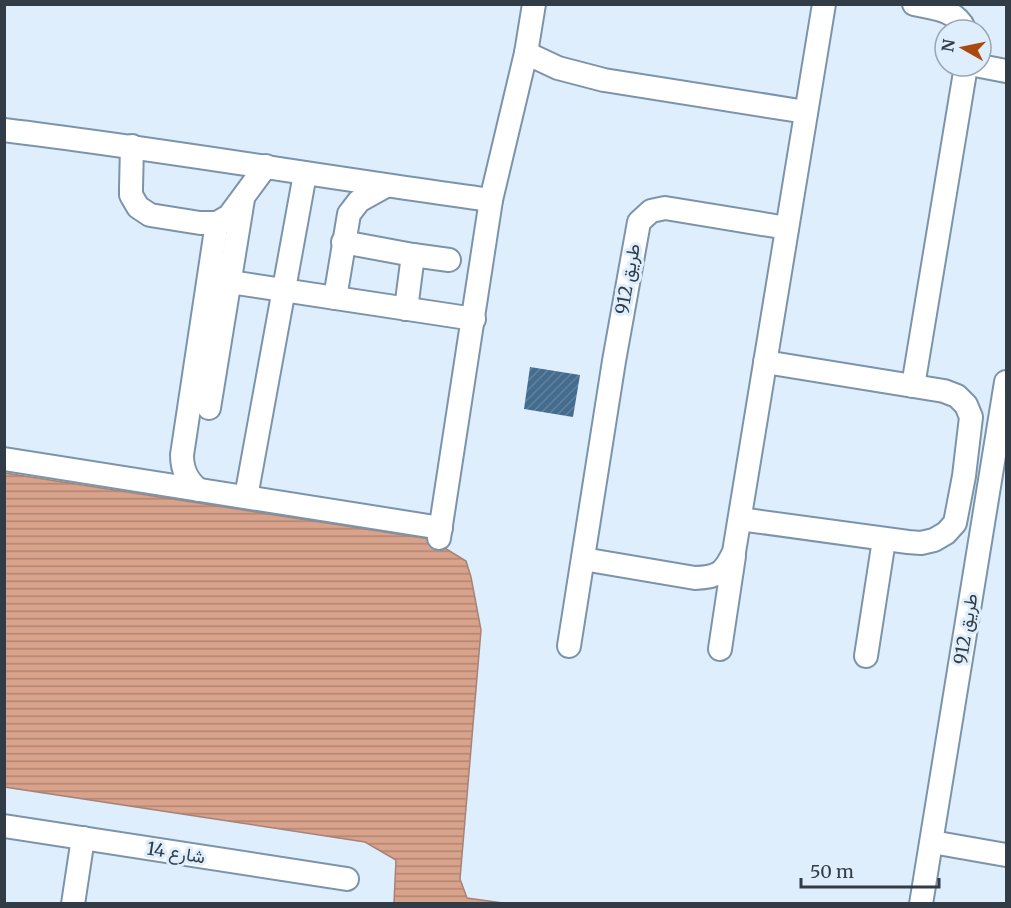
<svg xmlns="http://www.w3.org/2000/svg" width="1011" height="908" viewBox="0 0 1011 908" font-family="Merriweather,Vazirmatn,serif">
  <style>
    .water { fill: url(#water-rules); stroke: #a68376; stroke-width: 1.5 }
    .building { fill: url(#building-hatch) }
    .lines { fill: none; stroke-linecap: round; stroke-linejoin: round }
    .minor-casing { stroke: #7c94aa; stroke-width: 26 }
    .minor { stroke: #fff; stroke-width: 22 }
    .labels { text-anchor: middle; stroke-width: 6; stroke-linejoin: round; paint-order: stroke }
    .street-label { font-size: 18px; fill: #323c46; stroke: #dfeefc }
  </style>
  <defs>
    <pattern id="water-rules" width="6" height="5" patternUnits="userSpaceOnUse" patternTransform="scale(1.5)"><rect width="6" height="5" fill="#d8a28b"/><path d="M0 2.5h6" fill="none" stroke="#b08573"/></pattern>
    <pattern id="building-hatch" width="6" height="6" patternUnits="userSpaceOnUse" patternTransform="scale(1.5)"><rect width="6" height="6" fill="#436c8e"/><path d="M-1 1l2-2M0 6l6-6M5 7l2-2" fill="none" stroke="#63829c"/></pattern>
  </defs>
  <rect width="100%" height="100%" fill="#dfeefc"/>
  <polygon class="water" points="5,473 430,539 466,561 471,577 481,630 460,879 467,898 503,903 394,903 396,860 365,842 5,787"/>
  <polygon class="building" points="530,367 580,375 573,417 524,409"/>
  <g class="lines">
    <defs>
      <g id="minor">
        <path d="M914,4C933,8 956,9 965,30"/>
        <polyline points="526,53 558,68 604,80 806,112"/>
        <polyline points="980,66 1006,71"/>
        <path d="M4,130C167,150 329,178 491,200"/>
        <polyline points="132,146 131,188 131,195 138,207 150,215 200,223 217,223 229,216 266,166"/>
        <polyline points="343,242 413,255 449,260"/>
        <polyline points="230,282 474,319"/>
        <polyline points="335,298 349,214 359,201 386,186"/>
        <polyline points="406,309 413,255"/>
        <polyline points="913,386 966,66"/>
        <polyline points="209,408 243,199"/>
        <polyline points="4,459 441,528"/>
        <path d="M199,490C187,481 182,470 182,455L217,223"/>
        <polyline points="246,497 305,174"/>
        <polyline points="740,519 908,542 921,543 934,540 946,533 955,523 964,476 971,417 966,405 957,396 944,391 765,362"/>
        <polyline points="439,538 491,200 526,53 534,4"/>
        <path d="M583,559L695,578C719,577 724,573 734,552L824,4"/>
        <polyline points="569,646 614,361 639,222 651,211 665,208 787,228"/>
        <polyline points="720,649 734,556"/>
        <polyline points="866,656 884,540"/>
        <polyline points="4,826 347,879"/>
        <polyline points="932,842 1006,855"/>
        <polyline points="73,904 83,838"/>
        <polyline points="921,904 1006,382"/>
      </g>
    </defs>
    <use href="#minor" class="minor-casing"/>
    <use href="#minor" class="minor"/>
  </g>
  <g class="labels">
    <g class="street-label">
      <text transform="translate(628 279) rotate(-80)" y="6">طريق 912</text>
      <text transform="translate(966 629) rotate(-81)" y="6">طريق 912</text>
      <text transform="translate(176 853) rotate(9)" y="6">شارع 14</text>
    </g>
  </g>
  <rect width="1011" height="908" fill="none" stroke="#323c46" stroke-width="12"/>
  <g transform="translate(963 48) rotate(279)"><circle r="28" fill="#dfeefc" stroke="#9aa7b3" stroke-width="1.5"/>
  <path d="M0-4.5L10 22L0 15L-10 22Z" fill="#ab480e"/>
  <text y="-9" font-size="16" font-weight="bold" text-anchor="middle" fill="#323c46">N</text>
  </g>
  <path d="M801 878v9h138v-9" fill="none" stroke="#323c46" stroke-width="3"/>
  <text x="810" y="878" font-size="18" fill="#323c46" stroke="#dfeefc" stroke-width="4.5" paint-order="stroke">50 m</text>
</svg>
